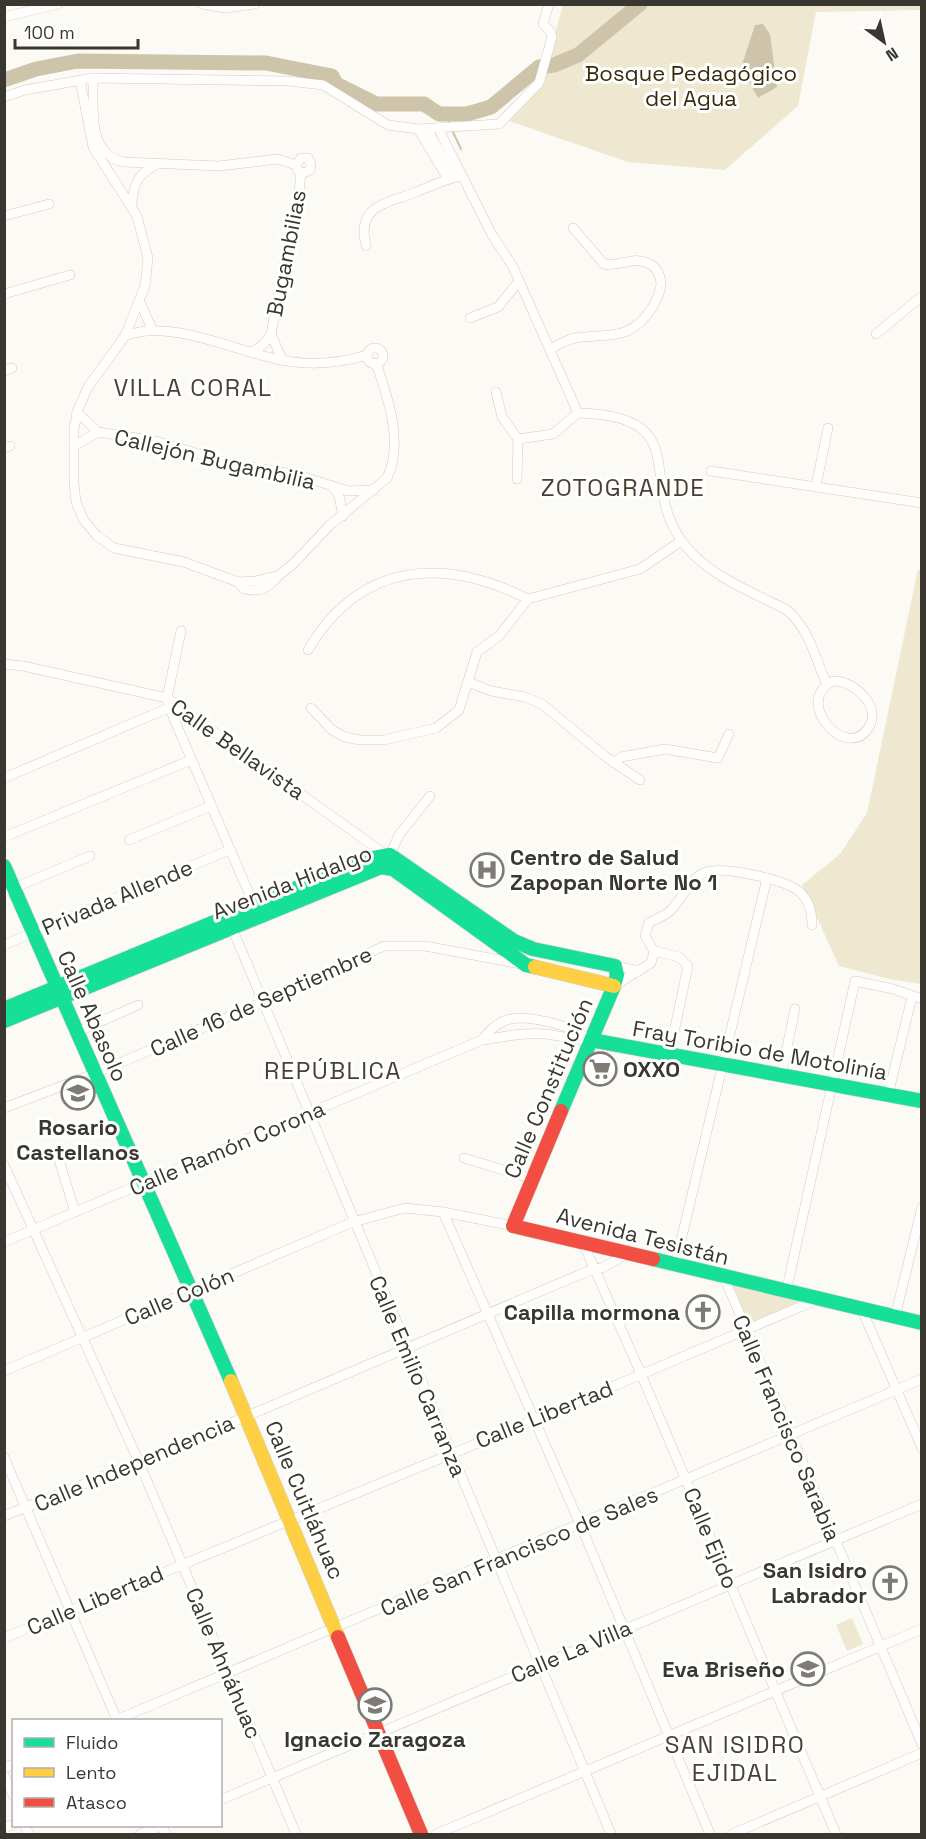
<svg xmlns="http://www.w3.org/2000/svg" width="926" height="1839" viewBox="0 0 926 1839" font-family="'Space Grotesk',sans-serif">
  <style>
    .green { fill: #efe8d1 }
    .water { fill: #cdc4a9 }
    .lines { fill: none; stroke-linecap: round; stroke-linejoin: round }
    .stream { stroke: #cdc4a9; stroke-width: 2 }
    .river { stroke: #cdc4a9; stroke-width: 15 }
    .street-casing { stroke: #ceccc6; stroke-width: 10 }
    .fast-casing { stroke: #ceccc6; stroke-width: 15 }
    .slow-casing { stroke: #ceccc6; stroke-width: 15 }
    .jam-casing { stroke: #ceccc6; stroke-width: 15 }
    .street { stroke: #fffefd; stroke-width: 9 }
    .fast { stroke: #16e098; stroke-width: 14 }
    .slow { stroke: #ffcf43; stroke-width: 14 }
    .jam { stroke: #f24e42; stroke-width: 14 }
    .labels { text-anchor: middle; stroke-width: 6; stroke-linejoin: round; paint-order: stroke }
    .park-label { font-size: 22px; fill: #352b0c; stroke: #fff }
    .street-label { font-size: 22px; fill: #39372f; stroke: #fff }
    .poi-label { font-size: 22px; font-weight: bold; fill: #39372f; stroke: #fff; text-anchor: end }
    .neighbourhood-label { font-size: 24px; letter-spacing: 1.5px; fill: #464132; stroke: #fff }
  </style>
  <rect width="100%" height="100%" fill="#fcfaf4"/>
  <g class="green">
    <polygon points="563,5 921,5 921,10 816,12 798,106 725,170 628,162 509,121 541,83"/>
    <polygon points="918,569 921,570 921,984 889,979 839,966 802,885 840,854 867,813"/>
    <polygon points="729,1283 801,1302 747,1326"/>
    <polygon points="852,1618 863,1644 847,1651 836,1625"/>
  </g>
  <polygon class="water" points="763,24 770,34 777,87 758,98 741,68 755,25"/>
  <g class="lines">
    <g class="stream">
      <polyline points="445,114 450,125"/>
      <polyline points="452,130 461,149"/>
    </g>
    <polyline class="river" points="4,80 36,69 78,61 266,63 332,76 336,84 376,104 424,104 439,114 467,114 491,107 539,67 554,65 578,55 640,4"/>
    <defs>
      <g id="street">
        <polyline points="202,4 225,8 255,4"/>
        <polyline points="4,17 58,4"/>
        <path d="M93,78C94,110 86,153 124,162L219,166L278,159L296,165L298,171L304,173L310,170L311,164L308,158H301L296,165"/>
        <path d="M80,80L93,147L137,216L148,258L145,286L125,336L88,387L77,412L74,430V484L76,502L83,519L97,536L114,548L184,562L238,582L256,581L278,576L293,564L330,525L387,478C404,443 388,398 376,363"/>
        <polyline points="4,97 25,90 93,78 288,81 323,85 388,125 418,129 499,124 539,83 552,37 550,31 543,24 549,4"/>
        <path d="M438,128L491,233L513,267L578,413C694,416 638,478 681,540C704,574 752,592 787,610C812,633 813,655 827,684"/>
        <polyline points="418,129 448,179"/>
        <polyline points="427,129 453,175"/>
        <path d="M132,204C133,184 139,172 158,164"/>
        <polyline points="4,216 49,204"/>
        <path d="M366,246C356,204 387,204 416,192C431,186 445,179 461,176"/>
        <polyline points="4,294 70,275"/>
        <polyline points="140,302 152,329"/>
        <polyline points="470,318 498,307 519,281"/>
        <polyline points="271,334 282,360"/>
        <polyline points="876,334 922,296"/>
        <path d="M125,336C165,319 227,347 268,357C301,366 334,365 367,355"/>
        <circle cx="375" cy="356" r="8"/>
        <path d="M550,349C558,345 566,340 575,338C609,333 630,342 652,308C657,300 661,291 661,282C660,273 654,264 645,262C631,257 618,267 604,264L573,228"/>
        <polyline points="252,352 263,345 271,334 287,249 296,223 301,172"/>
        <polyline points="4,371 12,368"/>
        <polyline points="496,392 502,417 518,439 517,479"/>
        <polyline points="77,412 98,432 156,441 228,463 298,475 348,491 374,490"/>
        <polyline points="518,439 553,434 578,413"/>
        <polyline points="74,446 98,432"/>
        <polyline points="4,448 10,446"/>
        <polyline points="711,471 922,503"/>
        <polyline points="816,486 828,428"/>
        <polyline points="333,487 339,496 343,516"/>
        <path d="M238,582L244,589C259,593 268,588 278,576"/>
        <polyline points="181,631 167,698 169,707 254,905"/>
        <path d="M308,650C360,562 442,556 528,599"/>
        <polyline points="4,664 23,666 167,698 386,855"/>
        <path d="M833,681C853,680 882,706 869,727C847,763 792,702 833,681Z"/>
        <polyline points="468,682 491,691 525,697 542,704 606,757 640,780"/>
        <polyline points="311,708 332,730 345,737 360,740 384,740 436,728 459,710 477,652 499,636 528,599 640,569 681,541"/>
        <polyline points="614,763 621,757 665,749 718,758 729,734"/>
        <polyline points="4,778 173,706"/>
        <polyline points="4,837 191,760"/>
        <polyline points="129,840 211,806"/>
        <polyline points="390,855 399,835 430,796"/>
        <polyline points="4,892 90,856"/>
        <polyline points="230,923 611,1834"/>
        <polyline points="4,945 229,850"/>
        <polyline points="654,951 679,957 688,966 669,1056"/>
        <polyline points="615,966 639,971"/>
        <path d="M614,986L651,963L654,951L645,936L649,923C656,918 667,916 672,909C683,897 690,878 706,872C723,866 780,879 796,889C808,897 812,911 812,925"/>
        <polyline points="77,1032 138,1005"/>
        <path d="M482,1040C503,1037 523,1032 544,1034C560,1035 575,1041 591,1040"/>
        <polyline points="781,1076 795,1009"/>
        <polyline points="888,1095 912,997"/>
        <polyline points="4,1108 96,1073 263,1002 384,946 425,946 521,964"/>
        <polyline points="464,1158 533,1179"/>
        <polyline points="59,1160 75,1212"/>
        <polyline points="4,1165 139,1462 296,1834"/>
        <polyline points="443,1212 581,1526 710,1834"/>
        <path d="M4,1242L482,1040C488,1032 494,1025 504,1021C525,1012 575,1027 591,1040"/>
        <polyline points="583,1243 641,1374 836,1834"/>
        <polyline points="675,1266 767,878"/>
        <polyline points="724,1277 922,1744"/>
        <polyline points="786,1292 855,981 893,989 922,999"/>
        <polyline points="862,1310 922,1448"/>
        <polyline points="895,1317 922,1207"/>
        <polyline points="4,1371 353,1222 405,1208 443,1212 513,1226"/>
        <polyline points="4,1457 117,1720"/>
        <polyline points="4,1516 139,1462 593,1269 602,1268 627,1254"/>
        <polyline points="4,1638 534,1420 816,1300"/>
        <polyline points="116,1720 922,1379"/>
        <polyline points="4,1768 14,1764"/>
        <polyline points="4,1775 14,1797"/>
        <polyline points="220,1800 922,1504"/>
        <polyline points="25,1826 29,1834"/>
        <polyline points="162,1826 166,1834"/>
        <polyline points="4,1828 14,1824"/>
        <polyline points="140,1834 161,1826"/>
        <polyline points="436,1834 922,1629"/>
        <polyline points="732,1834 922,1753"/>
      </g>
      <g id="fast">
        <polyline points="4,866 231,1381"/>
        <polyline points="4,1009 367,859 390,855 514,941 533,949 615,966 617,975 614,986 561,1111"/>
        <polyline points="4,1021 381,867 393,869 526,965 535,967"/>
        <polyline points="591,1040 922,1101"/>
        <polyline points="653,1259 922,1323"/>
      </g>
      <g id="slow">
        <polyline points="535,967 614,986"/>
        <polyline points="231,1381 338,1637"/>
      </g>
      <g id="jam">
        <polyline points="561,1111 513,1226 653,1259"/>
        <polyline points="338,1637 421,1834"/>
      </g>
    </defs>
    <use href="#street" class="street-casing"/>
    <use href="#fast" class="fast-casing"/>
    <use href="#slow" class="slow-casing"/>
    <use href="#jam" class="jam-casing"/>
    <use href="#street" class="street"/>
    <use href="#fast" class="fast"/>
    <use href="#slow" class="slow"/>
    <use href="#jam" class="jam"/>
  </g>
  <defs>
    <symbol id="hospital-ring" viewBox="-11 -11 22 22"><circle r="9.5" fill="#fff" stroke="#7d7b74" stroke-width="1.5"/><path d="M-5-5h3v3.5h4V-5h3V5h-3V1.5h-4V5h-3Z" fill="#7d7b74"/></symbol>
    <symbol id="supermarket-ring" viewBox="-11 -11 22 22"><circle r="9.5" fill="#fff" stroke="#7d7b74" stroke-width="1.5"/><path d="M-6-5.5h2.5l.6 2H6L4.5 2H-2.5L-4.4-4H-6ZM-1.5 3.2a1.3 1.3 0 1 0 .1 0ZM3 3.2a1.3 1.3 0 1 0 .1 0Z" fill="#7d7b74"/></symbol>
    <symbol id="school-ring" viewBox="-11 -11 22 22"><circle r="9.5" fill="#fff" stroke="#7d7b74" stroke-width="1.5"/><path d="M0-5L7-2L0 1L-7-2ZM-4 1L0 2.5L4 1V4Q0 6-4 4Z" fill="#7d7b74"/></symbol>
    <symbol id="church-ring" viewBox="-11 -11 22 22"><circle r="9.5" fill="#fff" stroke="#7d7b74" stroke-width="1.5"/><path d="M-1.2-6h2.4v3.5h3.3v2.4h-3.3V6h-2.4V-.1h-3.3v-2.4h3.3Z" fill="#7d7b74"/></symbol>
  </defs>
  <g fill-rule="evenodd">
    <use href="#hospital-ring" x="468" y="851" width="38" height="38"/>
    <use href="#supermarket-ring" x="581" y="1050" width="38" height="38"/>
    <use href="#school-ring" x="59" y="1074" width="38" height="38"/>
    <use href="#church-ring" x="684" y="1293" width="38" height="38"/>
    <use href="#church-ring" x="871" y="1564" width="38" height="38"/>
    <use href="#school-ring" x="789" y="1650" width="38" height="38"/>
    <use href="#school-ring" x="356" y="1686" width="38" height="38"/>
  </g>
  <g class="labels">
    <g class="park-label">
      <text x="691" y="81">Bosque Pedagógico<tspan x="691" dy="25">del Agua</tspan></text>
    </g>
    <g class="street-label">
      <text transform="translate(286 253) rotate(-79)" y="8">Bugambilias</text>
      <text transform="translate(215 459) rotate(13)" y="8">Callejón Bugambilia</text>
      <text transform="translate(238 749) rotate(35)" y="8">Calle Bellavista</text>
      <text transform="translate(292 882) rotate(-21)" y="8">Avenida Hidalgo</text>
      <text transform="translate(117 897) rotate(-23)" y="8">Privada Allende</text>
      <text transform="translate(261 1001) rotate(-24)" y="8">Calle 16 de Septiembre</text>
      <text transform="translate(93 1016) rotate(66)" y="8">Calle Abasolo</text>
      <text transform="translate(760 1050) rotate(10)" y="8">Fray Toribio de Motolinía</text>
      <text transform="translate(548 1088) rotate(-67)" y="8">Calle Constitución</text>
      <text transform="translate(227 1148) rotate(-23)" y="8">Calle Ramón Corona</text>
      <text transform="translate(643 1236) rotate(14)" y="8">Avenida Tesistán</text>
      <text transform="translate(179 1296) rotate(-23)" y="8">Calle Colón</text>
      <text transform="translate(418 1376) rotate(67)" y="8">Calle Emilio Carranza</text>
      <text transform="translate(544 1414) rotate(-22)" y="8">Calle Libertad</text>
      <text transform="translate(787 1428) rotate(67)" y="8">Calle Francisco Sarabia</text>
      <text transform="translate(134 1463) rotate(-23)" y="8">Calle Independencia</text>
      <text transform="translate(305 1500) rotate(67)" y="8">Calle Cuitláhuac</text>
      <text transform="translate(711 1538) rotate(67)" y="8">Calle Ejido</text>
      <text transform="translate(519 1551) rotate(-23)" y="8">Calle San Francisco de Sales</text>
      <text transform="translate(95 1600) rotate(-23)" y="8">Calle Libertad</text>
      <text transform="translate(571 1651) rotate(-23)" y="8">Calle La Villa</text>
      <text transform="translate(224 1663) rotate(67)" y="8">Calle Ahnáhuac</text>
    </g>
    <g class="poi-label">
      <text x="510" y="865" text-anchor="start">Centro de Salud<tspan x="510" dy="25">Zapopan Norte No 1</tspan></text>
      <text x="623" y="1077" text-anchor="start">OXXO</text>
      <text x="78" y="1135" text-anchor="middle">Rosario<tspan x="78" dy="25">Castellanos</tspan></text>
      <text x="680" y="1320">Capilla mormona</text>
      <text x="867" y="1578">San Isidro<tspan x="867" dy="25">Labrador</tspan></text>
      <text x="785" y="1677">Eva Briseño</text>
      <text x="375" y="1747" text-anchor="middle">Ignacio Zaragoza</text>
    </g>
    <g class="neighbourhood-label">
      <text x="193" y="396">VILLA CORAL</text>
      <text x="623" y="496">ZOTOGRANDE</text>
      <text x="333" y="1079">REPÚBLICA</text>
      <text x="735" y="1753">SAN ISIDRO<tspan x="735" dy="28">EJIDAL</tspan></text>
    </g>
  </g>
  <rect width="926" height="1839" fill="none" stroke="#39372f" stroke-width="12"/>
  <rect x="12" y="1719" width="210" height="108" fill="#ffffff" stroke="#b0afac" stroke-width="1.5"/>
  <rect x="24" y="1738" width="30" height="9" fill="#16e098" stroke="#b0afac" stroke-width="1.5"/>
  <text x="66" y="1749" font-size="18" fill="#39372f">Fluido</text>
  <rect x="24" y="1768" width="30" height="9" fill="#ffcf43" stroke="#b0afac" stroke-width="1.5"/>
  <text x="66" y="1779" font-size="18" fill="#39372f">Lento</text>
  <rect x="24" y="1798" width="30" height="9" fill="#f24e42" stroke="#b0afac" stroke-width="1.5"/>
  <text x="66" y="1809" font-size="18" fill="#39372f">Atasco</text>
  <g transform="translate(884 42) rotate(147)" stroke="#ffffff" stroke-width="4.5" paint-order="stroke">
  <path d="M0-4.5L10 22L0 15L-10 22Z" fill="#39372f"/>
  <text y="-9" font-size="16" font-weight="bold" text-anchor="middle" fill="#39372f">N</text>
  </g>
  <path d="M15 39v9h123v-9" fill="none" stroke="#39372f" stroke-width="3"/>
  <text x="24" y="39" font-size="18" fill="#39372f" stroke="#ffffff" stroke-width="4.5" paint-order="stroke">100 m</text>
</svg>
